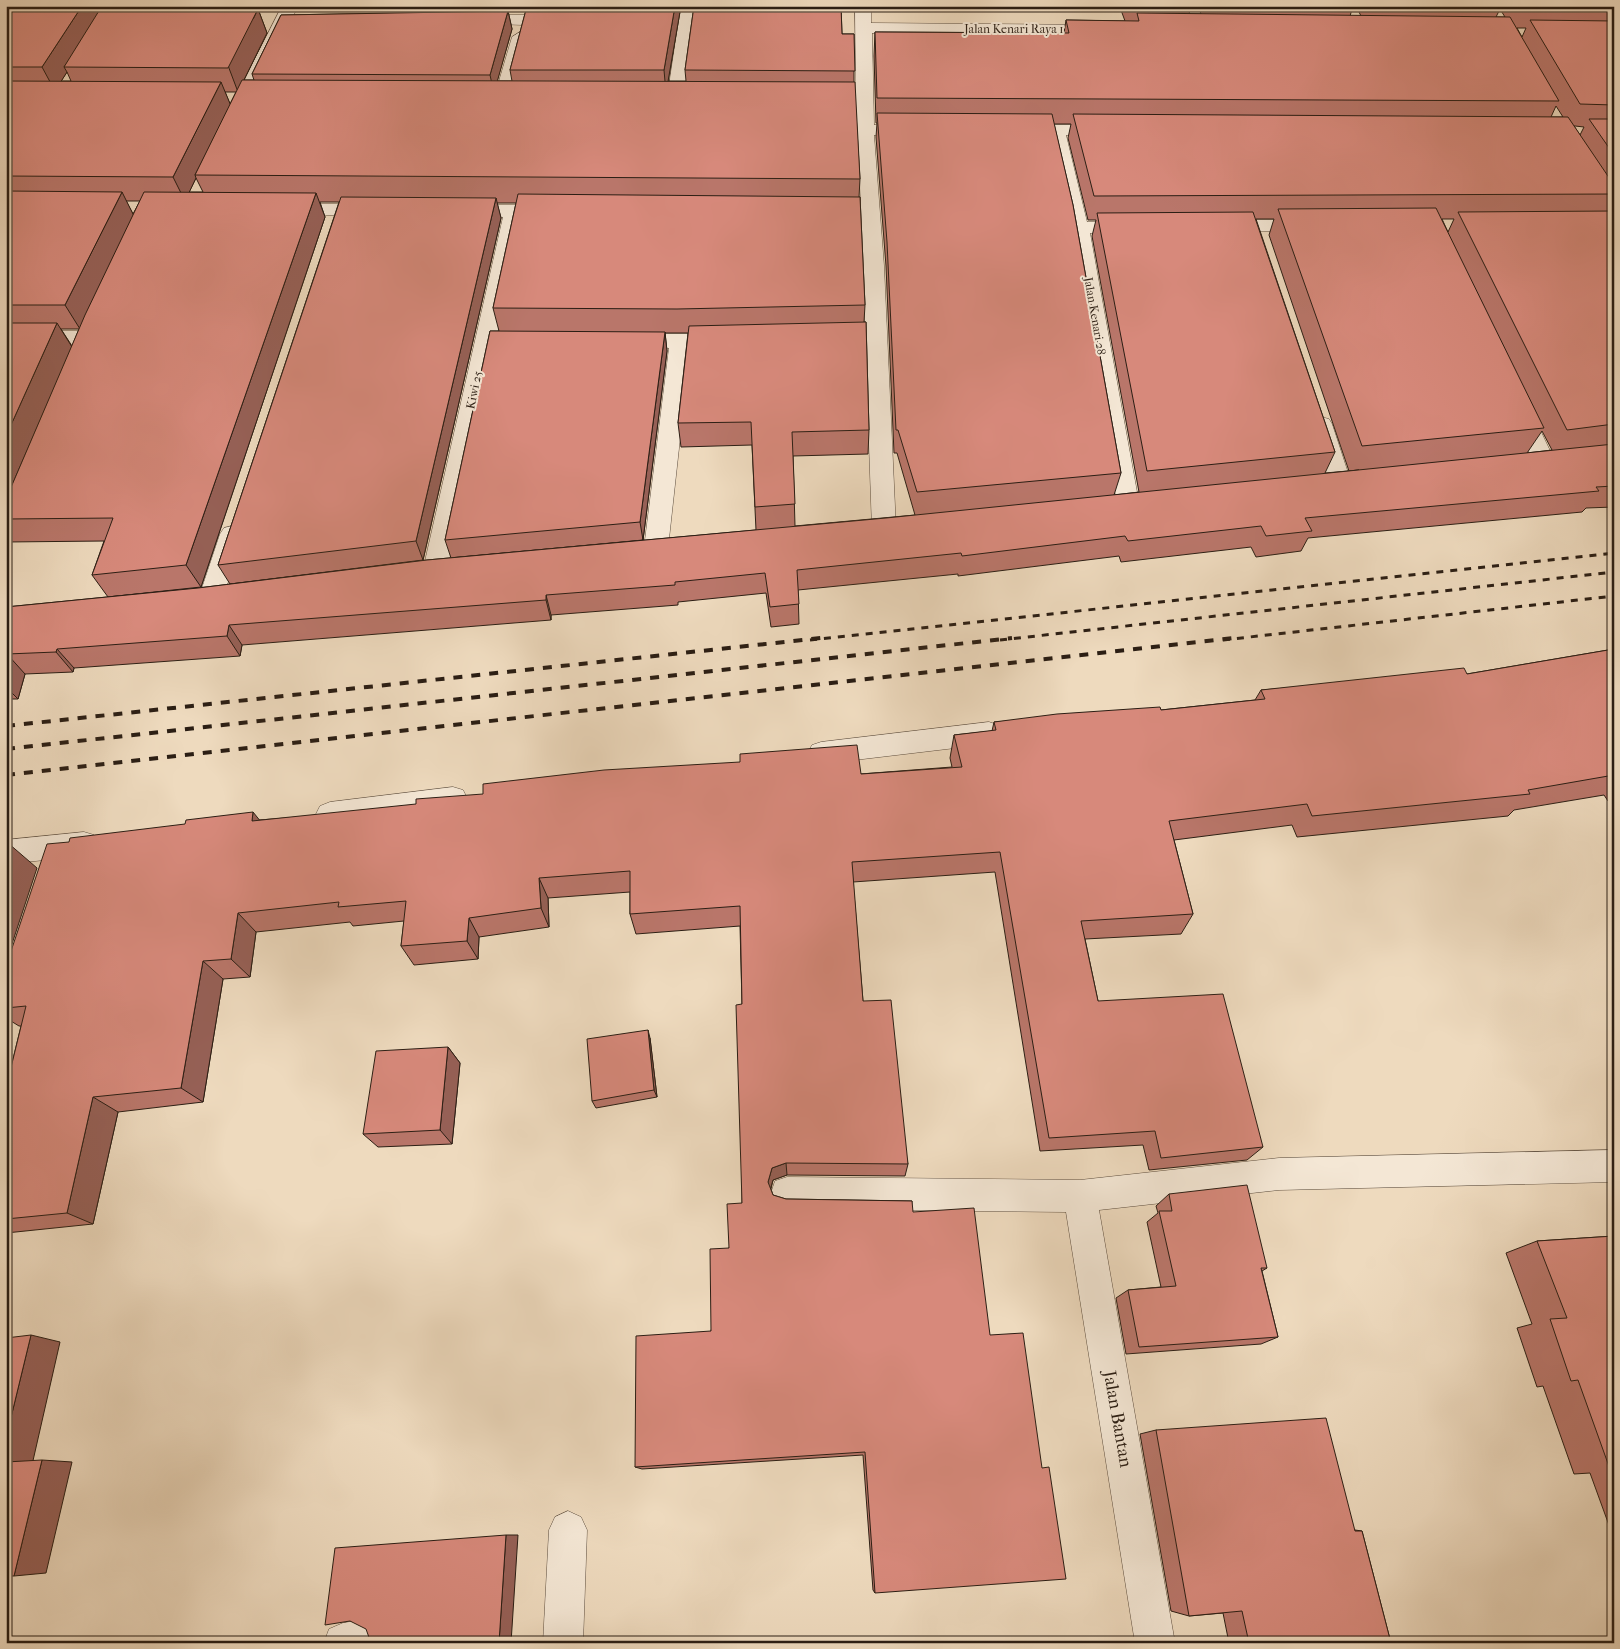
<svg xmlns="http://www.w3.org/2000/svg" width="1620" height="1649" viewBox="0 0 1620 1649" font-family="'IM FELL French Canon',serif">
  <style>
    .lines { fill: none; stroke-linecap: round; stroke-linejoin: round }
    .street-casing { stroke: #5c4d3e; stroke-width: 1 }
    .street { fill: #f4e7d5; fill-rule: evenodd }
    .rail-far1 { stroke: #2b1e14; stroke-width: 3; stroke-dasharray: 7 7; stroke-linecap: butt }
    .rail { stroke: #2b1e14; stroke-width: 4; stroke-dasharray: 9 9; stroke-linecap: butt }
    .wall { fill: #b9766a; stroke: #2b1e14; fill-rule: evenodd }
    .shaded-wall { fill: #966056; stroke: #2b1e14 }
    .building { fill: #d7897b; stroke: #2b1e14 }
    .labels { text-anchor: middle; stroke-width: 4; stroke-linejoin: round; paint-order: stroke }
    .far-street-label { font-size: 12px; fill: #2b1e14; stroke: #f4e7d5 }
    .near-street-label { font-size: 18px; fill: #2b1e14; stroke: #f4e7d5 }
  </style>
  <rect width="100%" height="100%" fill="#eedabe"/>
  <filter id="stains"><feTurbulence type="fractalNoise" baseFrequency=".004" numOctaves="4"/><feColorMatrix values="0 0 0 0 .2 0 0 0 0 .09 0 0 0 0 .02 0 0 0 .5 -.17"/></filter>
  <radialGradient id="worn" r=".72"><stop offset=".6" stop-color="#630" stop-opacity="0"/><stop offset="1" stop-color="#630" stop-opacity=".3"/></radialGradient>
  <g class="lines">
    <defs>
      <g id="street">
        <polygon points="282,6 298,6 245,114 242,118 230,118 227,114"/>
        <polygon points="681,6 697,6 685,99 682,103 670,103 667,99"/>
        <polygon points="855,6 871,6 871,23 1102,25 1110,30 1102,35 872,33 874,125 915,125 921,126 924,130 921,134 915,135 874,135 884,266 896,529 892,535 884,537 876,535 872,529 861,219 816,217 814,213 816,209 861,207 856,106 818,105 812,104 809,100 812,96 818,95 856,96"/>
        <polygon points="473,15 524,15 532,20 524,25 467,23 465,20 467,17"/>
        <polygon points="520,32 528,37 512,98 509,102 497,102 494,98 512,37"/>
        <polygon points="1018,125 1107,125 1113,126 1116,130 1113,134 1107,135 1066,135 1087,222 1132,221 1139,223 1141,227 1139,231 1132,233 1090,233 1139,503 1136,509 1128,511 1120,509 1117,503 1070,228 1048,135 1012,134 1009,130 1012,126"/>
        <polygon points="285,204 375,204 382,206 384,210 382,214 375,216 278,214 276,210 278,206"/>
        <polygon points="463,205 552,205 559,207 561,211 559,215 522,217 447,570 443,576 435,579 427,576 423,570 503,217 456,215 454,211 456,207"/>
        <polygon points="1220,220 1310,220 1317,222 1319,226 1317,230 1310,232 1213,230 1211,226 1213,222"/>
        <polygon points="6,331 88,331 95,333 98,338 95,343 88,345 6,345"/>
        <polygon points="628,334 725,334 732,336 735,341 732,346 690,348 668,548 664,554 656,557 648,554 644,548 669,348 621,346 618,341 621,336"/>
        <polygon points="1519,402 1527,404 1530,409 1555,461 1552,466 1544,469 1536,466 1533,461 1508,409 1511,404"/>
        <polygon points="1321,417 1329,419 1332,424 1351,482 1348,488 1340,490 1332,488 1329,482 1310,424 1313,419"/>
        <polygon points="232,526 240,528 244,534 223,597 220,603 211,606 202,603 199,597 220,534 224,528"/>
        <polygon points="989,722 998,725 1002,733 998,741 989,744 821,764 812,761 808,753 812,745 821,742"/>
        <polygon points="453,787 463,790 467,798 463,806 453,809 330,826 320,822 316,814 320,806 330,802"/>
        <polygon points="84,832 94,835 98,844 94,853 84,856 6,864 6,840"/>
        <polygon points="1614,1150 1614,1182 1279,1190 1099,1210 1175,1643 1135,1643 1066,1212 787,1209 775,1205 771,1193 775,1181 787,1177 1080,1180 1279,1158"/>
        <polygon points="568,1511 581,1517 587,1530 583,1643 543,1643 549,1530 555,1517"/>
        <polygon points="368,1619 382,1625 388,1639 386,1643 324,1643 329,1629 343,1623"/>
      </g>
    </defs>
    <use href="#street" class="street-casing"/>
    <use href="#street" class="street"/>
    <g class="rail-far1">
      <polyline points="810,640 1614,553"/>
      <polyline points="1000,640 1614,572"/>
      <polyline points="1223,640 1614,596"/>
    </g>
    <g class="rail">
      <polyline points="6,726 821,638"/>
      <polyline points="6,749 1012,638"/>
      <polyline points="6,775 1234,638"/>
    </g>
  </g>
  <g class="wall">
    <path d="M6,6H259L258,9L267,33L244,80H254L252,74L281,15L508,11L512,29L497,81H512L510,70L527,6H681L668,81H686L685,70L694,6H841L842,34H854V82L860,179L859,197H860L865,305L864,322H866L869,430L868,454L793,456L795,526L915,515L897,453H894L886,266L876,137L877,123H876L874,56L875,32L1064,33L1066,20L1125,21L1121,10L1122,6H1191L1189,14H1201L1198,6H1353L1350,16H1361L1356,6H1614V205L1610,211H1614V444L1609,445L1614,444V507L1586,508L1582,512L1308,538L1301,551L1256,557L1251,547L1121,562L1119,556L958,576V574L798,590L799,624L771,627L766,593L678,602V605L551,615V620L242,645L240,656L74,668L73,672L25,674L18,699H6V607L198,588L427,560L756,530L752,445L681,447L678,423L688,333H665L667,351L643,540L451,558L445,540L490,331H499L493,308L516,203H497L501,218L423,560L230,584L218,565L339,202H320L325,217L201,587L108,597L92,575L104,541L6,542V499L22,463L6,499ZM1500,9L1505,17H1496ZM1517,28H1526L1522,37ZM67,72L71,81H61ZM225,92H236L230,104ZM1556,106L1563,117H1551ZM1054,124H1071L1068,138L1088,220H1096L1092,236L1139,492L1114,495L1121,473L1073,205ZM1574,126H1575L1584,127L1580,135ZM196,178L203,192H189ZM126,201H140L133,214ZM1256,219H1274L1269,235L1349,471L1359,470L1325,473L1335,452ZM1442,219H1454L1448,232ZM61,329H79L72,346ZM1542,431L1552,450L1527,453Z"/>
    <polygon points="1614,649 1614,800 1608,801 1604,795 1514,810 1508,816 1297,837 1292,825 1174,840 1193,914 1181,934 1085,939 1098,1001 1263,1147 1247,1160 1149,1170 1143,1145 1040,1151 995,872 853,882 863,1001 908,1164 905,1176 787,1175 773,1180 771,1189 773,1195 786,1199 912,1201 875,1593 873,1590 863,1455 642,1469 635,1467 711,1331 729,1248 742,1203 742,1004 740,926 636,934 630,914 630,892 548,898 549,927 479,937 478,959 414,965 401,946 404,921 353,926 350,922 256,932 250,977 223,979 203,1102 118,1112 93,1224 6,1233 6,1088 21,1026 19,1026 6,1018 6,966 259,820 952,767 950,758 954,735 992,731 994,722 1161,710 1255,700 1261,690 1467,674"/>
    <polygon points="650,1038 657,1097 596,1108 592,1101"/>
    <polygon points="448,1047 460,1063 452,1144 378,1147 363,1134"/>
    <polygon points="1169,1194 1267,1268 1262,1271 1278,1337 1261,1344 1126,1354 1116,1298 1128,1290 1161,1287 1147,1222 1158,1213 1156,1206"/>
    <polygon points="1614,1236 1614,1539 1590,1473 1574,1474 1543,1386 1537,1387 1517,1328 1532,1324 1506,1253 1537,1241"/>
    <polygon points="1156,1430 1355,1530 1362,1531 1391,1643 1229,1643 1223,1613 1189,1616 1171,1611 1140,1434"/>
  </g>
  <g class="shaded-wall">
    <polygon points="82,6 108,6 64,67 67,72 55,91 42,67"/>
    <polygon points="218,6 259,6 253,19 258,9 267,33 238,92 207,10"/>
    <polygon points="675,6 681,6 666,93 664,70"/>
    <polygon points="508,11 512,29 494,93 490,75"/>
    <polygon points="221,82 231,106 195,175 196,178 185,201 173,177"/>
    <polygon points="122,192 134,216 80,329 65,305"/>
    <polygon points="316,193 325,217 201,587 186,565"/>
    <polygon points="496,198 501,218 423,560 416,541"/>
    <polygon points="57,323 72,347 6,499 6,436"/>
    <polygon points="665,332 667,351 643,540 640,522"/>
    <polygon points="546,595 551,615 551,620 546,600"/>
    <polygon points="229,625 242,645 240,656 227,636"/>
    <polygon points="57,649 74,668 73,672 56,652"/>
    <polygon points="7,654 25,674 18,699 6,687 6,657"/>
    <polygon points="253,812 270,833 252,821"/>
    <polygon points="8,843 37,868 6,962 6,846"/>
    <polygon points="539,878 548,898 549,927 541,908"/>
    <polygon points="238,913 256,932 250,977 231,959"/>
    <polygon points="469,918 479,937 478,959 467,941"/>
    <polygon points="203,961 223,979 203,1102 181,1088"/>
    <polygon points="648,1030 650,1038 657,1097 654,1090"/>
    <polygon points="448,1047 460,1063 452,1144 440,1130"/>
    <polygon points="93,1097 118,1112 93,1224 67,1213"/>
    <polygon points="786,1163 787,1175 773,1180 769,1194 768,1182 772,1168"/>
    <polygon points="31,1335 60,1342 32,1465 6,1463 6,1438"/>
    <polygon points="42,1460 72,1462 46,1573 14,1576"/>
    <polygon points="506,1535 518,1535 511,1643 499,1643"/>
  </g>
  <g class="building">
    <polygon points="6,6 82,6 42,67 6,67"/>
    <polygon points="102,6 218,6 207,10 258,9 228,68 64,67"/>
    <polygon points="527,6 675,6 664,70 510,70"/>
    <polygon points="694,6 841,6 842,34 854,34 855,71 685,70"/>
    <polygon points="1522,6 1614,6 1614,8"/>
    <polygon points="508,11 490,75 252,74 281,15"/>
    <polygon points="1137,13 1510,17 1559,101 877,98 875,32 1069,33 1066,20 1139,21"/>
    <polygon points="1530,20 1614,21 1614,105 1580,104"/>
    <polygon points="242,80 855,82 860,179 195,175"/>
    <polygon points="6,81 221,82 173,177 6,176"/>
    <polygon points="877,113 1052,114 1073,205 1121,473 917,492 898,430 896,430 887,242"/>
    <polygon points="1073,114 1568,117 1614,185 1614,194 1094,196"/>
    <polygon points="1589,119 1614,119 1614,155"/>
    <polygon points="6,191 122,192 65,305 6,305"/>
    <polygon points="144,192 316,193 186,565 92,575 113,518 6,519 6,499 85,315"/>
    <polygon points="518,194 860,197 865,305 677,309 493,308"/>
    <polygon points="341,197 496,198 416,541 218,565"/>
    <polygon points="1436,208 1544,428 1362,446 1278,209"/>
    <polygon points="1614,211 1614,424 1567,430 1458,212"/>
    <polygon points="1253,212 1335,452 1147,471 1097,213"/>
    <polygon points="866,322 869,430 792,432 795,504 755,507 751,422 678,423 689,326"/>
    <polygon points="6,323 57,323 6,436"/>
    <polygon points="490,331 665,332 640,522 445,540"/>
    <polygon points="1614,444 1614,486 1596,487 1599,491 1305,518 1312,531 1266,536 1261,526 1128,541 1125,536 962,556 961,553 797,570 799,604 770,607 765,573 675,582 675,585 546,595 546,600 229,625 227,636 57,649 56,652 7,654 6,657 6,607 198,588 427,560 886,518"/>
    <polygon points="1614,649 1614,775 1528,790 1530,794 1312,816 1307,804 1169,821 1193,914 1081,921 1098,1001 1223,994 1263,1147 1161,1158 1155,1131 1049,1138 1000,852 852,862 863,1001 891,1000 908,1164 786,1163 772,1168 768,1182 773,1195 786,1199 912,1201 913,1212 974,1208 990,1335 1023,1333 1042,1468 1049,1467 1066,1579 875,1593 865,1452 635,1467 636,1336 711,1331 710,1249 729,1248 727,1204 742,1203 736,1005 742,1004 740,906 630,914 630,871 539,878 541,908 469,918 467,941 401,946 406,901 338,907 339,902 238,913 231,959 203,961 181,1088 93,1097 67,1213 6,1219 6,1088 26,1006 6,1008 6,966 47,844 69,842 70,838 185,824 186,820 253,812 252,821 416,804 416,799 483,794 483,784 604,770 740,762 740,754 857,745 861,774 962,767 954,735 996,730 994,722 1057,714 1160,707 1161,710 1265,699 1261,690 1464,668 1467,674"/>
    <polygon points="648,1030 654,1090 592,1101 587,1039"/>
    <polygon points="448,1047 440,1130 363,1134 376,1051"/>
    <polygon points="1247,1185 1267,1268 1261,1268 1278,1337 1139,1347 1128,1290 1176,1286 1159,1211 1172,1211 1169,1194"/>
    <polygon points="1614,1236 1614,1472 1611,1472 1578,1380 1571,1381 1550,1319 1567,1318 1537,1241"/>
    <polygon points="31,1335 6,1438 6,1338"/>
    <polygon points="1326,1418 1355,1531 1362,1531 1391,1643 1249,1643 1242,1611 1189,1616 1156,1430"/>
    <polygon points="42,1460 14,1576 6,1576 6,1462"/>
    <polygon points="506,1535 499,1643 371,1643 366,1629 350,1621 325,1625 335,1548"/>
  </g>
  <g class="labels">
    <g class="far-street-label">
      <text x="1014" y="33">Jalan Kenari Raya 1</text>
      <text transform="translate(1095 316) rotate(80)" y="4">Jalan Kenari 28</text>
      <text transform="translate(474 390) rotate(-78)" y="4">Kiwi 25</text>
    </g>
    <g class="near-street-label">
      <text transform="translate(1118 1419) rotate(80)" y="6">Jalan Bantan</text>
    </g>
  </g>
  <rect width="1620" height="1649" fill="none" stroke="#eedabe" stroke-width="25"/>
  <rect x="8" y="8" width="1605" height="1634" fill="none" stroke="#2b1e14" stroke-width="2.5"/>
  <rect x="12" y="12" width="1595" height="1624" fill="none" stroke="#2b1e14"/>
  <rect width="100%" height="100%" filter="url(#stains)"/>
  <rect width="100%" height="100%" fill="url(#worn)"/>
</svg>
